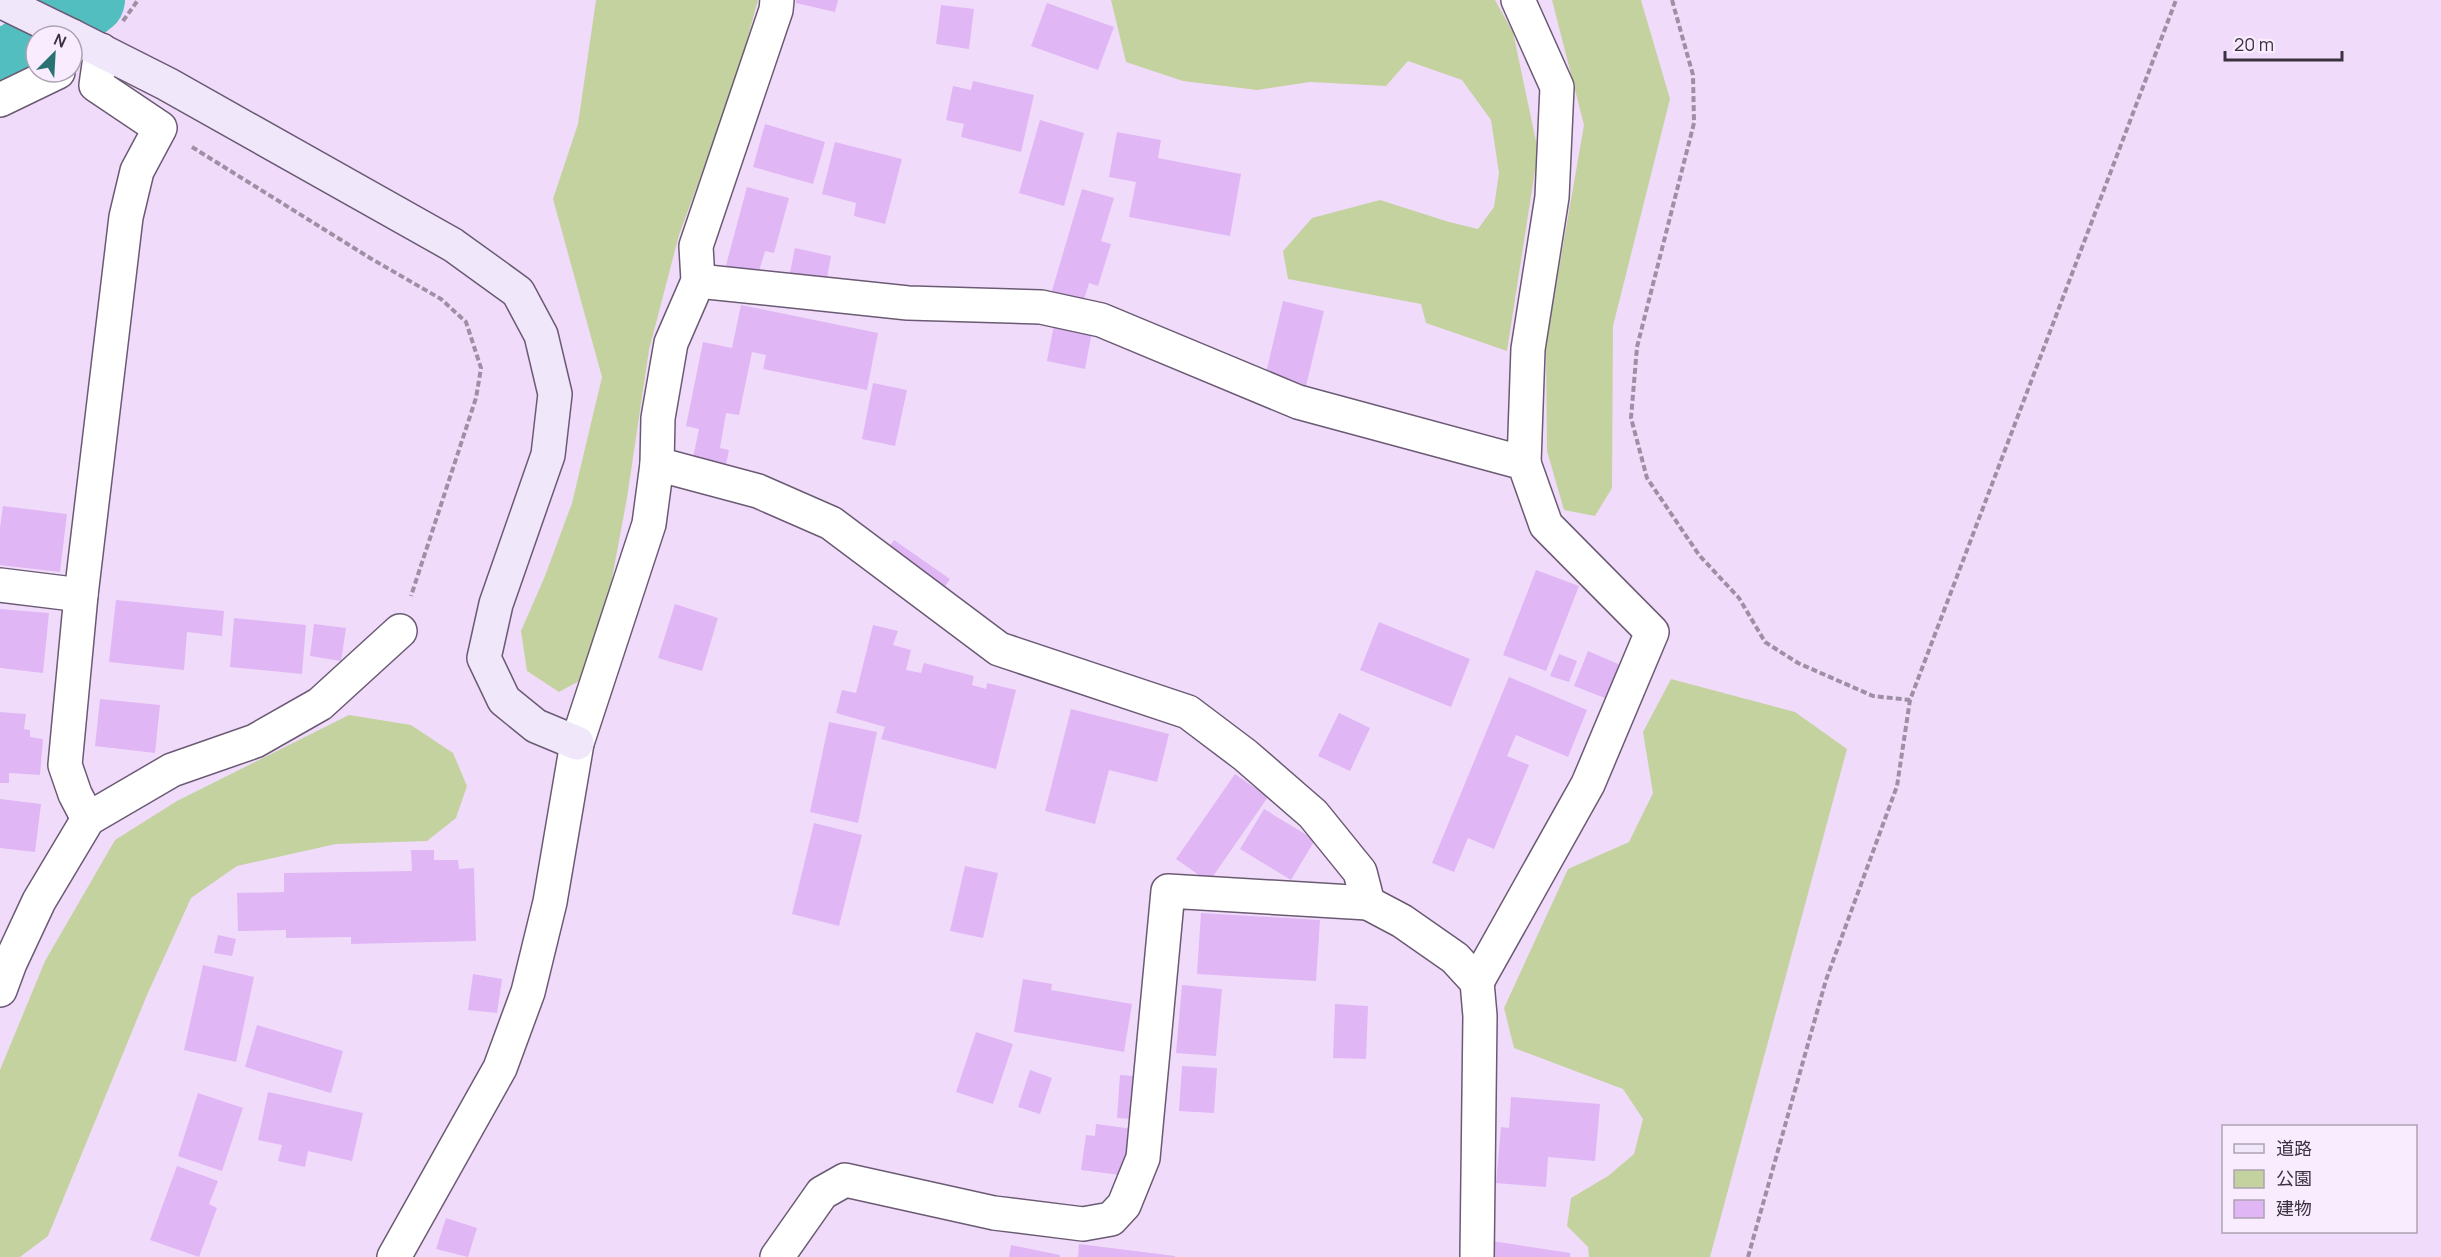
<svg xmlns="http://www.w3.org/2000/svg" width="2441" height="1257" viewBox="0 0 2441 1257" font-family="Manrope,'Noto Sans JP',sans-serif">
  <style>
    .green { fill: #c4d2a0 }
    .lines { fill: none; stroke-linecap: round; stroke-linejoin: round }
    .river { stroke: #53bebf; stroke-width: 70 }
    .building { fill: #e0b6f5 }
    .street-casing { stroke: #6b5a74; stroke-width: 36 }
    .secondary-casing { stroke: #6b5a74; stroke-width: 36 }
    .path { stroke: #9e8fa5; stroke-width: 4; stroke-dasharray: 6 3; stroke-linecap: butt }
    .street { stroke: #fff; stroke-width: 33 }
    .secondary { stroke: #f0e7fa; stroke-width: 33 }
  </style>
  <rect width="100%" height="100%" fill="#f0dcfa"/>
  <g class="green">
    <polygon points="596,0 758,0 736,80 679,235 649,350 627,498 610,589 591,653 579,681 559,692 527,671 521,631 545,576 572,503 602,377 553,199 578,124"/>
    <polygon points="1111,0 1495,0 1513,32 1538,151 1507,351 1426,323 1421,304 1288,279 1283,251 1312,218 1380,200 1449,222 1478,229 1494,207 1499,173 1491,120 1462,80 1408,61 1386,86 1310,82 1257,90 1183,81 1126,62"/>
    <polygon points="1552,0 1641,0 1670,99 1613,326 1612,488 1595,516 1564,510 1547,451 1546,343 1584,125"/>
    <polygon points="1671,679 1795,712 1847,749 1710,1257 1589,1257 1588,1247 1567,1226 1571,1198 1608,1176 1634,1154 1643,1119 1623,1089 1514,1048 1504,1008 1568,869 1629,842 1653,793 1643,732"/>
    <polygon points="349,715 411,725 453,753 467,786 456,818 427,841 336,844 237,866 191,898 147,995 48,1236 20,1257 0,1257 0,1070 45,961 115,840 177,801"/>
  </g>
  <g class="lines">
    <g class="river">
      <polyline points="45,36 90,0"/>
      <polyline points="0,64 20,56 36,43"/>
    </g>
  </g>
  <g class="building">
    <polygon points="796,0 838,0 835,12 796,3"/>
    <polygon points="1047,3 1114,27 1098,70 1031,46"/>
    <polygon points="941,5 974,9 969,49 936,44"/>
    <polygon points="973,81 1034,95 1021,152 961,137 964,124 946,120 953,86 971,90"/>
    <polygon points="1040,120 1084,133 1064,206 1019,193"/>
    <polygon points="765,124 825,142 813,184 753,167"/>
    <polygon points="1117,132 1161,140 1158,158 1241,174 1230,236 1129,217 1136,182 1109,177"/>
    <polygon points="835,142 902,159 885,224 854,216 856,203 822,194"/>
    <polygon points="747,187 789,198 774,253 765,251 757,278 725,269"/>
    <polygon points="1082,189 1114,198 1101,241 1111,244 1098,286 1089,283 1083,303 1051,294"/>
    <polygon points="795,248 831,256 825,289 788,282"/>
    <polygon points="1283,301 1324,311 1306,386 1265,377"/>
    <polygon points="741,305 878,333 867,390 763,369 766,355 752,352 739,415 726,413 720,448 729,450 724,474 691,467 699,429 686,426 703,342 732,348"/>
    <polygon points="1054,325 1092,332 1085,369 1047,361"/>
    <polygon points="873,383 907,390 895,446 862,439"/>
    <polygon points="3,506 67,514 60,572 0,565 0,528"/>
    <polygon points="894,540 950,579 942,591 886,552"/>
    <polygon points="1536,570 1579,586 1546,671 1503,655"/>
    <polygon points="116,600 224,611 222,636 187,632 184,670 109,662"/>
    <polygon points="675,604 718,618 702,671 658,658"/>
    <polygon points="0,609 49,613 43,673 0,668"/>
    <polygon points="234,618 306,625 302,674 230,667"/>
    <polygon points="1379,622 1470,659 1451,707 1360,670"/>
    <polygon points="314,624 346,628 341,661 310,656"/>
    <polygon points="873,625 898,631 893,645 911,650 906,670 921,673 924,663 974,676 972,685 986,689 987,683 1016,690 996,769 881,739 885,727 836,713 842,690 856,693"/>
    <polygon points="1588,651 1625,667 1610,700 1574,686"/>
    <polygon points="1559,654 1577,661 1569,682 1550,676"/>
    <polygon points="1509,677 1587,710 1568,757 1516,735 1507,756 1529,765 1494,849 1468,838 1454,872 1432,863"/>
    <polygon points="100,699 160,705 155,753 95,746"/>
    <polygon points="1071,709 1169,734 1157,782 1109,770 1095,824 1045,811"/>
    <polygon points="0,712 26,714 24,729 30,730 30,737 43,739 40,775 9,773 9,783 0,783"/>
    <polygon points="1339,713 1370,728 1350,771 1318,756"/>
    <polygon points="829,722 877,732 858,823 810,812"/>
    <polygon points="1235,774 1268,797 1209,882 1176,859"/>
    <polygon points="0,799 41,804 35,852 0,848"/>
    <polygon points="1264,809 1315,840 1291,880 1240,849"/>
    <polygon points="814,823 862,835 839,926 792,914"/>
    <polygon points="411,850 434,850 434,860 458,860 459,869 474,868 476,941 351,944 351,937 286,938 286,930 238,931 237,893 284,892 284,873 412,871"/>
    <polygon points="965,866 998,873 983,938 950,931"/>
    <polygon points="1201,913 1320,920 1316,981 1197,974"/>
    <polygon points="218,935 236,939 232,956 214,953"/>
    <polygon points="203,965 254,977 236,1062 184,1050"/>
    <polygon points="473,974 502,979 497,1013 468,1010"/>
    <polygon points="1023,979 1052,984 1051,990 1132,1004 1124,1052 1014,1032"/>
    <polygon points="1182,985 1222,989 1216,1056 1176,1053"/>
    <polygon points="1335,1004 1368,1006 1366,1059 1333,1058"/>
    <polygon points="257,1025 343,1051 331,1093 245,1067"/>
    <polygon points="976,1032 1013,1044 993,1104 956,1092"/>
    <polygon points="1182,1066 1217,1068 1214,1113 1179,1111"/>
    <polygon points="1030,1070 1052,1078 1040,1114 1018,1107"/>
    <polygon points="1120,1075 1133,1076 1131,1119 1117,1118"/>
    <polygon points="268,1092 363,1113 352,1161 308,1151 305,1167 278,1161 282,1145 258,1140"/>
    <polygon points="198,1093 243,1108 222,1171 178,1156"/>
    <polygon points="1511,1097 1600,1104 1595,1161 1548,1157 1546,1187 1496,1183 1501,1127 1509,1128"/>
    <polygon points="1096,1124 1133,1129 1128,1176 1081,1170 1086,1135 1095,1136"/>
    <polygon points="177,1166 218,1181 209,1204 217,1208 199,1257 150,1240"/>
    <polygon points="446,1218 477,1228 468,1257 436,1249"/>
    <polygon points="1492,1241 1570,1253 1570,1257 1490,1257"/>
    <polygon points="1079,1244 1175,1256 1175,1257 1078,1257"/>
    <polygon points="1011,1245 1060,1255 1060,1257 1009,1257"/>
  </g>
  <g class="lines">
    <defs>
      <g id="street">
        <polyline points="1518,0 1557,87 1552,197 1528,349 1524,463"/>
        <polyline points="0,100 58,72"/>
        <polyline points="698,281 908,303 1041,307 1101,320 1298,402 1524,463 1546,525 1652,632 1588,784 1477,982"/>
        <polyline points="657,464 758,491 831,523 999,649 1188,712 1245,755 1313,814 1360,872 1368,903 1402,921 1455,958 1477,982 1480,1016 1477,1257"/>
        <polyline points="0,585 81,595"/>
        <polyline points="88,819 75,794 65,765 81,595 126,217 137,171 160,128 96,85 101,50"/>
        <polyline points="0,990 10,963 39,901 88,819 172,770 255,741 320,704 400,631"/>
        <polyline points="394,1257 500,1068 528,992 550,902 577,743 649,524 657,464 658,418 671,343 698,281 696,246 776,10 777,0"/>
        <polyline points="777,1257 822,1193 845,1180 994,1213 1083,1224 1111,1219 1124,1205 1143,1158 1168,891 1368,903"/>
      </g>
      <g id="secondary">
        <polyline points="0,1 72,36"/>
        <polyline points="72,36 167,84 453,245 518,292 541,335 555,394 548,455 496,604 484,658 504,700 536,726 577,743"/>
      </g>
    </defs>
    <use href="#street" class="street-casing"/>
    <use href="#secondary" class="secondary-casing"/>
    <g class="path">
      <polyline points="1672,0 1693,75 1694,123 1637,347 1631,418 1647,478 1699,555 1739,598 1765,642 1798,663 1873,696 1910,700"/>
      <polyline points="123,21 138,0"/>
      <polyline points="192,147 370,258 441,299 466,322 481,368 476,398 411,596"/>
      <polyline points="1748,1257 1826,980 1897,786 1910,700 2176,0"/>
    </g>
    <use href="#street" class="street"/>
    <use href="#secondary" class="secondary"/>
  </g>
  <rect x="2222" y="1125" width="195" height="108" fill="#f9ecff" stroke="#ada2b2" stroke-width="1.5"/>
  <rect x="2234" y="1144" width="30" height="9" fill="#f0e7fa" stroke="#ada2b2" stroke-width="1.5"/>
  <text x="2276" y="1155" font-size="18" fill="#3a323e">道路</text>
  <rect x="2234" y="1170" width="30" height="18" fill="#c4d2a0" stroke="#ada2b2" stroke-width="1.5"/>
  <text x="2276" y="1185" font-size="18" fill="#3a323e">公園</text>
  <rect x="2234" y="1200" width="30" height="18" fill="#e0b6f5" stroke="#ada2b2" stroke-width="1.5"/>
  <text x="2276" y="1215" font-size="18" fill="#3a323e">建物</text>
  <g transform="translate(54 54) rotate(24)"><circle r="28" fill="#f9ecff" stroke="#ada2b2" stroke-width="1.5"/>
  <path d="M0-4.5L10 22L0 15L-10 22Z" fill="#287372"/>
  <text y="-9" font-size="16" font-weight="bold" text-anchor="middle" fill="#3a323e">N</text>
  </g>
  <path d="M2225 51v9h117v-9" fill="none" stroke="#3a323e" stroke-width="3"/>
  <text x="2234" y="51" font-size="18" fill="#3a323e" stroke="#f9ecff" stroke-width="4.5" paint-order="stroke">20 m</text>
</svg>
